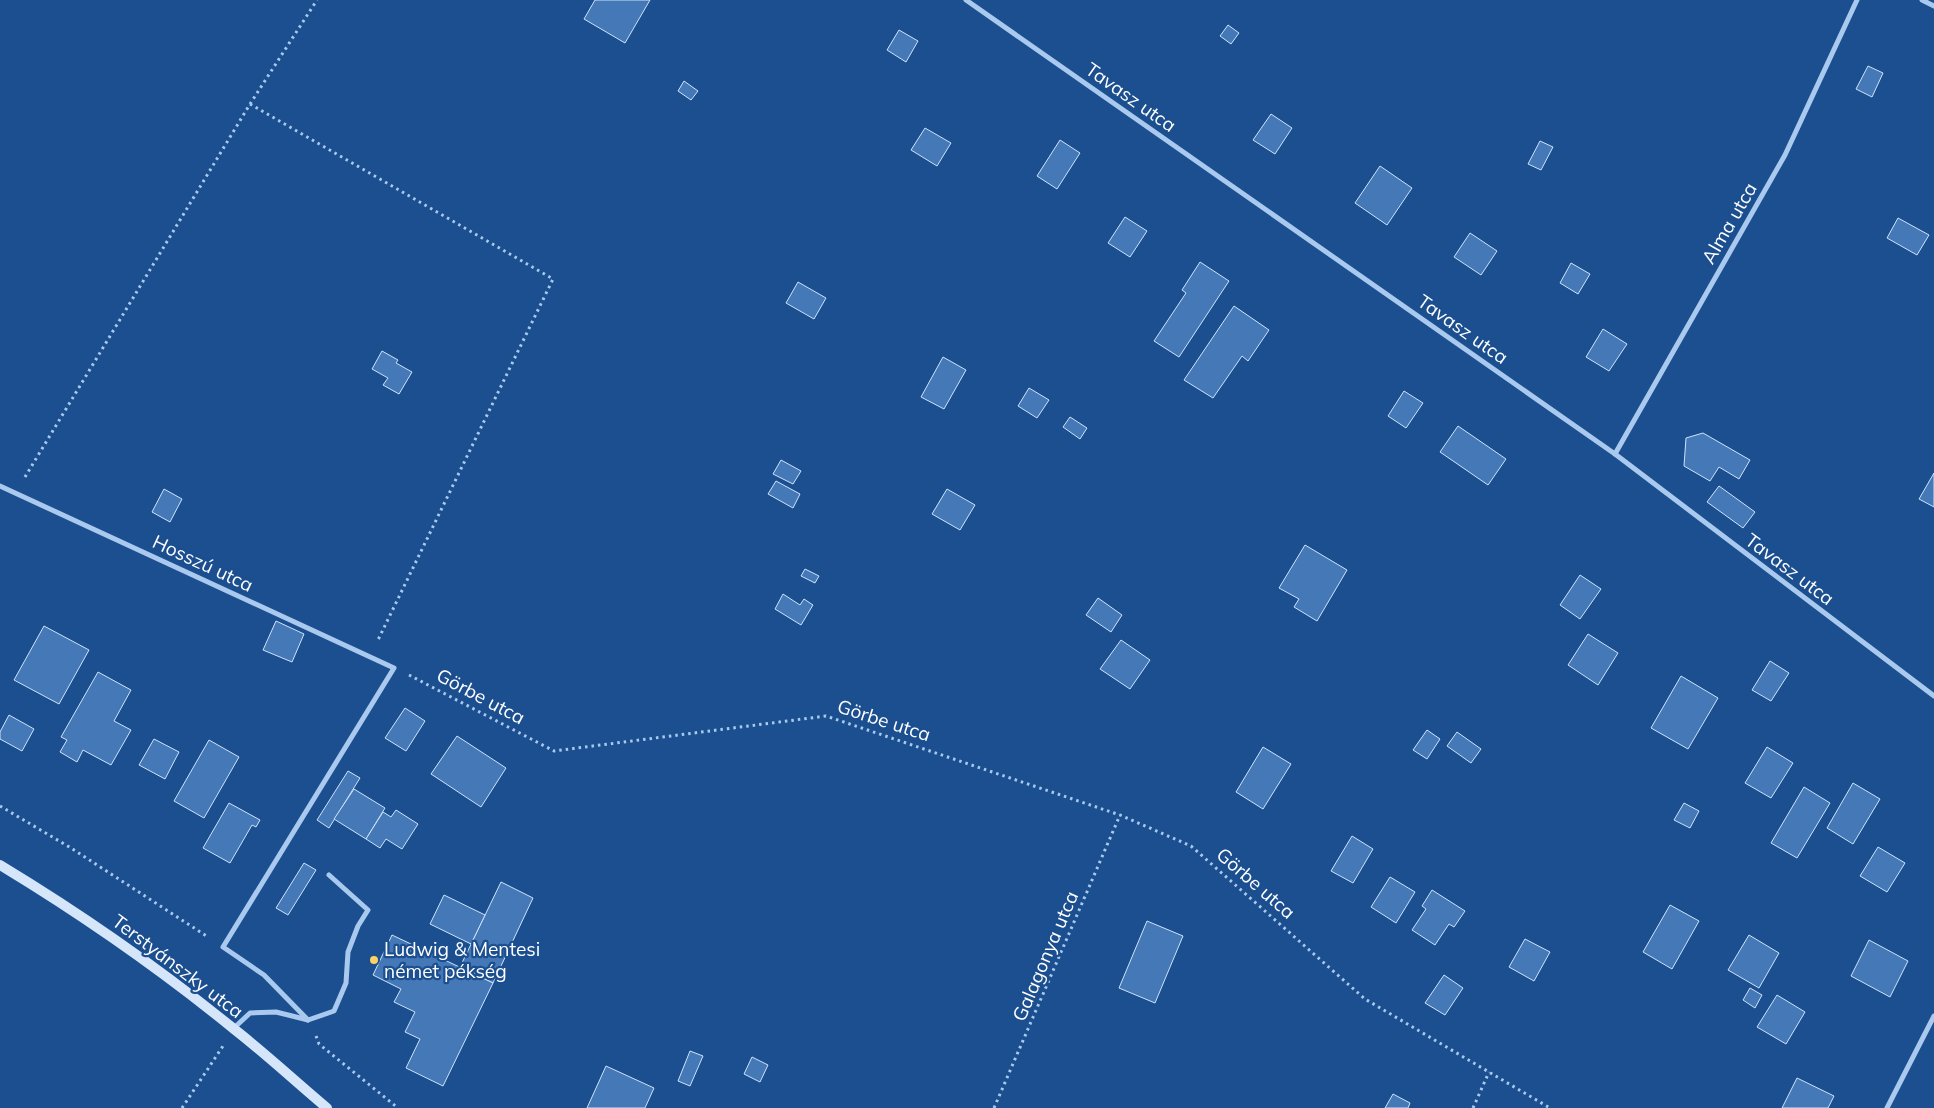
<svg xmlns="http://www.w3.org/2000/svg" width="1934" height="1108" viewBox="0 0 1934 1108" font-family="Mulish,sans-serif">
  <style>
    .building { fill: #4478b7; stroke: #cfe3fa }
    .lines { fill: none; stroke-linecap: round; stroke-linejoin: round }
    .path { stroke: #a9c9ee; stroke-width: 3; stroke-dasharray: 2.5 4; stroke-linecap: butt }
    .street { stroke: #a9c9ee; stroke-width: 5 }
    .secondary { stroke: #d6e6fa; stroke-width: 10 }
    .poi-dot { fill: #ffd166; stroke: #1b4f8f; stroke-width: 2 }
    .labels { text-anchor: middle; stroke-width: 4.5; stroke-linejoin: round; paint-order: stroke }
    .street-label { font-size: 19px; fill: #fff; stroke: #1b4f8f }
    .poi-label { font-size: 19px; fill: #fff; stroke: #1b4f8f; text-anchor: start }
  </style>
  <rect width="100%" height="100%" fill="#1b4f8f"/>
  <g class="building">
    <polygon points="595,0 650,0 625,43 584,19"/>
    <polygon points="1228,25 1239,33 1231,44 1220,36"/>
    <polygon points="899,30 918,41 906,62 887,50"/>
    <polygon points="1868,66 1883,73 1872,97 1856,89"/>
    <polygon points="684,81 698,91 691,100 678,91"/>
    <polygon points="1271,114 1292,128 1275,154 1253,140"/>
    <polygon points="925,128 951,143 937,166 911,150"/>
    <polygon points="1060,140 1080,153 1057,189 1037,176"/>
    <polygon points="1540,141 1553,147 1541,170 1528,164"/>
    <polygon points="1380,166 1412,188 1387,225 1355,203"/>
    <polygon points="1125,217 1147,231 1130,257 1108,243"/>
    <polygon points="1898,218 1929,235 1917,255 1887,238"/>
    <polygon points="1470,233 1497,251 1481,275 1454,257"/>
    <polygon points="1200,262 1229,281 1179,357 1154,341 1186,293 1182,290"/>
    <polygon points="1571,263 1590,274 1578,294 1560,283"/>
    <polygon points="798,282 826,298 814,319 786,303"/>
    <polygon points="1234,306 1269,330 1248,361 1242,356 1213,398 1184,380"/>
    <polygon points="1603,329 1627,344 1609,371 1586,357"/>
    <polygon points="382,351 398,360 396,363 412,372 399,394 383,385 388,378 372,369"/>
    <polygon points="943,357 966,370 944,409 921,397"/>
    <polygon points="1029,388 1049,400 1037,418 1018,406"/>
    <polygon points="1404,391 1423,403 1406,428 1388,416"/>
    <polygon points="1070,417 1087,428 1080,439 1063,427"/>
    <polygon points="1458,426 1506,459 1488,485 1440,452"/>
    <polygon points="1703,433 1750,460 1739,479 1719,467 1710,481 1684,466 1686,438"/>
    <polygon points="781,460 801,471 793,484 773,474"/>
    <polygon points="1934,473 1934,507 1919,499"/>
    <polygon points="776,481 800,494 793,508 768,494"/>
    <polygon points="1719,486 1755,512 1743,528 1707,502"/>
    <polygon points="164,489 182,499 170,522 152,512"/>
    <polygon points="947,489 975,505 960,530 932,514"/>
    <polygon points="1305,545 1347,570 1317,621 1294,607 1299,599 1279,588"/>
    <polygon points="805,569 819,576 815,583 801,576"/>
    <polygon points="1580,575 1601,589 1580,619 1560,605"/>
    <polygon points="783,594 800,605 804,599 813,605 801,625 775,609"/>
    <polygon points="1098,598 1122,615 1111,632 1086,615"/>
    <polygon points="276,621 304,634 292,662 263,650"/>
    <polygon points="44,626 89,650 59,704 14,680"/>
    <polygon points="1588,634 1618,653 1598,685 1568,665"/>
    <polygon points="1121,640 1150,660 1130,689 1100,669"/>
    <polygon points="1770,661 1789,673 1771,701 1752,690"/>
    <polygon points="98,672 131,690 114,721 131,730 111,765 83,750 77,762 60,752 67,740 61,737"/>
    <polygon points="1681,676 1718,698 1688,749 1651,728"/>
    <polygon points="405,708 425,721 406,751 385,738"/>
    <polygon points="9,715 34,729 22,751 0,739 0,732"/>
    <polygon points="1427,730 1440,739 1427,759 1413,750"/>
    <polygon points="1457,732 1481,749 1471,763 1447,746"/>
    <polygon points="457,736 506,768 481,807 431,774"/>
    <polygon points="154,739 179,752 165,779 139,765"/>
    <polygon points="209,740 239,757 204,818 174,801"/>
    <polygon points="1263,747 1291,764 1263,809 1236,792"/>
    <polygon points="1767,747 1793,763 1771,798 1745,783"/>
    <polygon points="348,771 360,778 329,828 317,820"/>
    <polygon points="1853,783 1880,799 1853,844 1827,828"/>
    <polygon points="1804,787 1830,803 1797,858 1771,843"/>
    <polygon points="354,789 385,808 366,839 334,819"/>
    <polygon points="229,803 260,820 256,827 252,825 230,863 203,848"/>
    <polygon points="1684,803 1699,811 1690,828 1674,820"/>
    <polygon points="396,810 418,824 402,849 386,839 380,848 366,839 383,812 391,817"/>
    <polygon points="1352,836 1373,849 1353,883 1331,871"/>
    <polygon points="1878,847 1905,863 1887,892 1860,876"/>
    <polygon points="304,863 316,870 288,915 276,908"/>
    <polygon points="1390,877 1415,892 1396,923 1371,907"/>
    <polygon points="501,882 533,898 493,983 460,967"/>
    <polygon points="1432,890 1465,911 1454,927 1449,924 1435,945 1412,930 1426,909 1422,906"/>
    <polygon points="444,895 485,915 471,944 430,924"/>
    <polygon points="1670,905 1699,921 1672,969 1643,952"/>
    <polygon points="1147,921 1183,936 1155,1003 1119,988"/>
    <polygon points="392,935 493,983 443,1086 406,1068 420,1039 405,1032 415,1012 394,1002 401,989 373,975"/>
    <polygon points="1749,935 1779,953 1759,988 1728,970"/>
    <polygon points="1525,939 1550,952 1534,981 1509,967"/>
    <polygon points="1869,940 1908,961 1890,997 1851,976"/>
    <polygon points="1444,975 1463,988 1445,1015 1425,1003"/>
    <polygon points="1750,988 1762,995 1755,1008 1743,1000"/>
    <polygon points="1777,995 1805,1012 1786,1044 1757,1027"/>
    <polygon points="690,1051 703,1056 690,1086 678,1081"/>
    <polygon points="752,1057 768,1065 760,1082 744,1074"/>
    <polygon points="606,1066 654,1088 645,1108 587,1108"/>
    <polygon points="1797,1078 1834,1096 1828,1108 1782,1108"/>
    <polygon points="1393,1094 1410,1103 1408,1108 1385,1108"/>
  </g>
  <g class="lines">
    <g class="path">
      <polyline points="250,104 553,279 378,640"/>
      <polyline points="25,477 250,104 317,0"/>
      <polyline points="409,675 554,751 826,716 1120,815 1191,846 1365,999 1550,1108"/>
      <polyline points="0,806 71,848 208,937"/>
      <polyline points="316,1036 319,1044 398,1108"/>
      <polyline points="182,1108 223,1046"/>
      <polyline points="994,1108 1120,815"/>
      <polyline points="1473,1108 1489,1072"/>
    </g>
    <g class="street">
      <polyline points="966,0 1615,454 1934,696"/>
      <polyline points="1922,0 1934,6"/>
      <polyline points="1615,454 1785,155 1857,0"/>
      <polyline points="0,486 394,668 223,947 264,975 308,1020"/>
      <polyline points="234,1028 250,1013 276,1012 308,1020 334,1011 346,983 348,952 358,926 368,910 329,875"/>
      <polyline points="1887,1108 1934,1016"/>
    </g>
    <path class="secondary" d="M0,865C81,914 160,969 234,1029C266,1054 296,1082 327,1108"/>
  </g>
  <circle class="poi-dot" cx="374" cy="960" r="5"/>
  <g class="labels">
    <g class="street-label">
      <text transform="translate(1131 97) rotate(35)" y="7">Tavasz utca</text>
      <text transform="translate(1729 223) rotate(-60)" y="7">Alma utca</text>
      <text transform="translate(1463 329) rotate(35)" y="7">Tavasz utca</text>
      <text transform="translate(203 563) rotate(25)" y="7">Hosszú utca</text>
      <text transform="translate(1790 569) rotate(37)" y="7">Tavasz utca</text>
      <text transform="translate(481 696) rotate(28)" y="7">Görbe utca</text>
      <text transform="translate(884 720) rotate(18)" y="7">Görbe utca</text>
      <text transform="translate(1256 883) rotate(41)" y="7">Görbe utca</text>
      <text transform="translate(1045 956) rotate(-67)" y="7">Galagonya utca</text>
      <text transform="translate(178 966) rotate(37)" y="7">Terstyánszky utca</text>
    </g>
    <g class="poi-label">
      <text x="384" y="956">Ludwig &amp; Mentesi<tspan x="384" dy="22">német pékség</tspan></text>
    </g>
  </g>
</svg>
